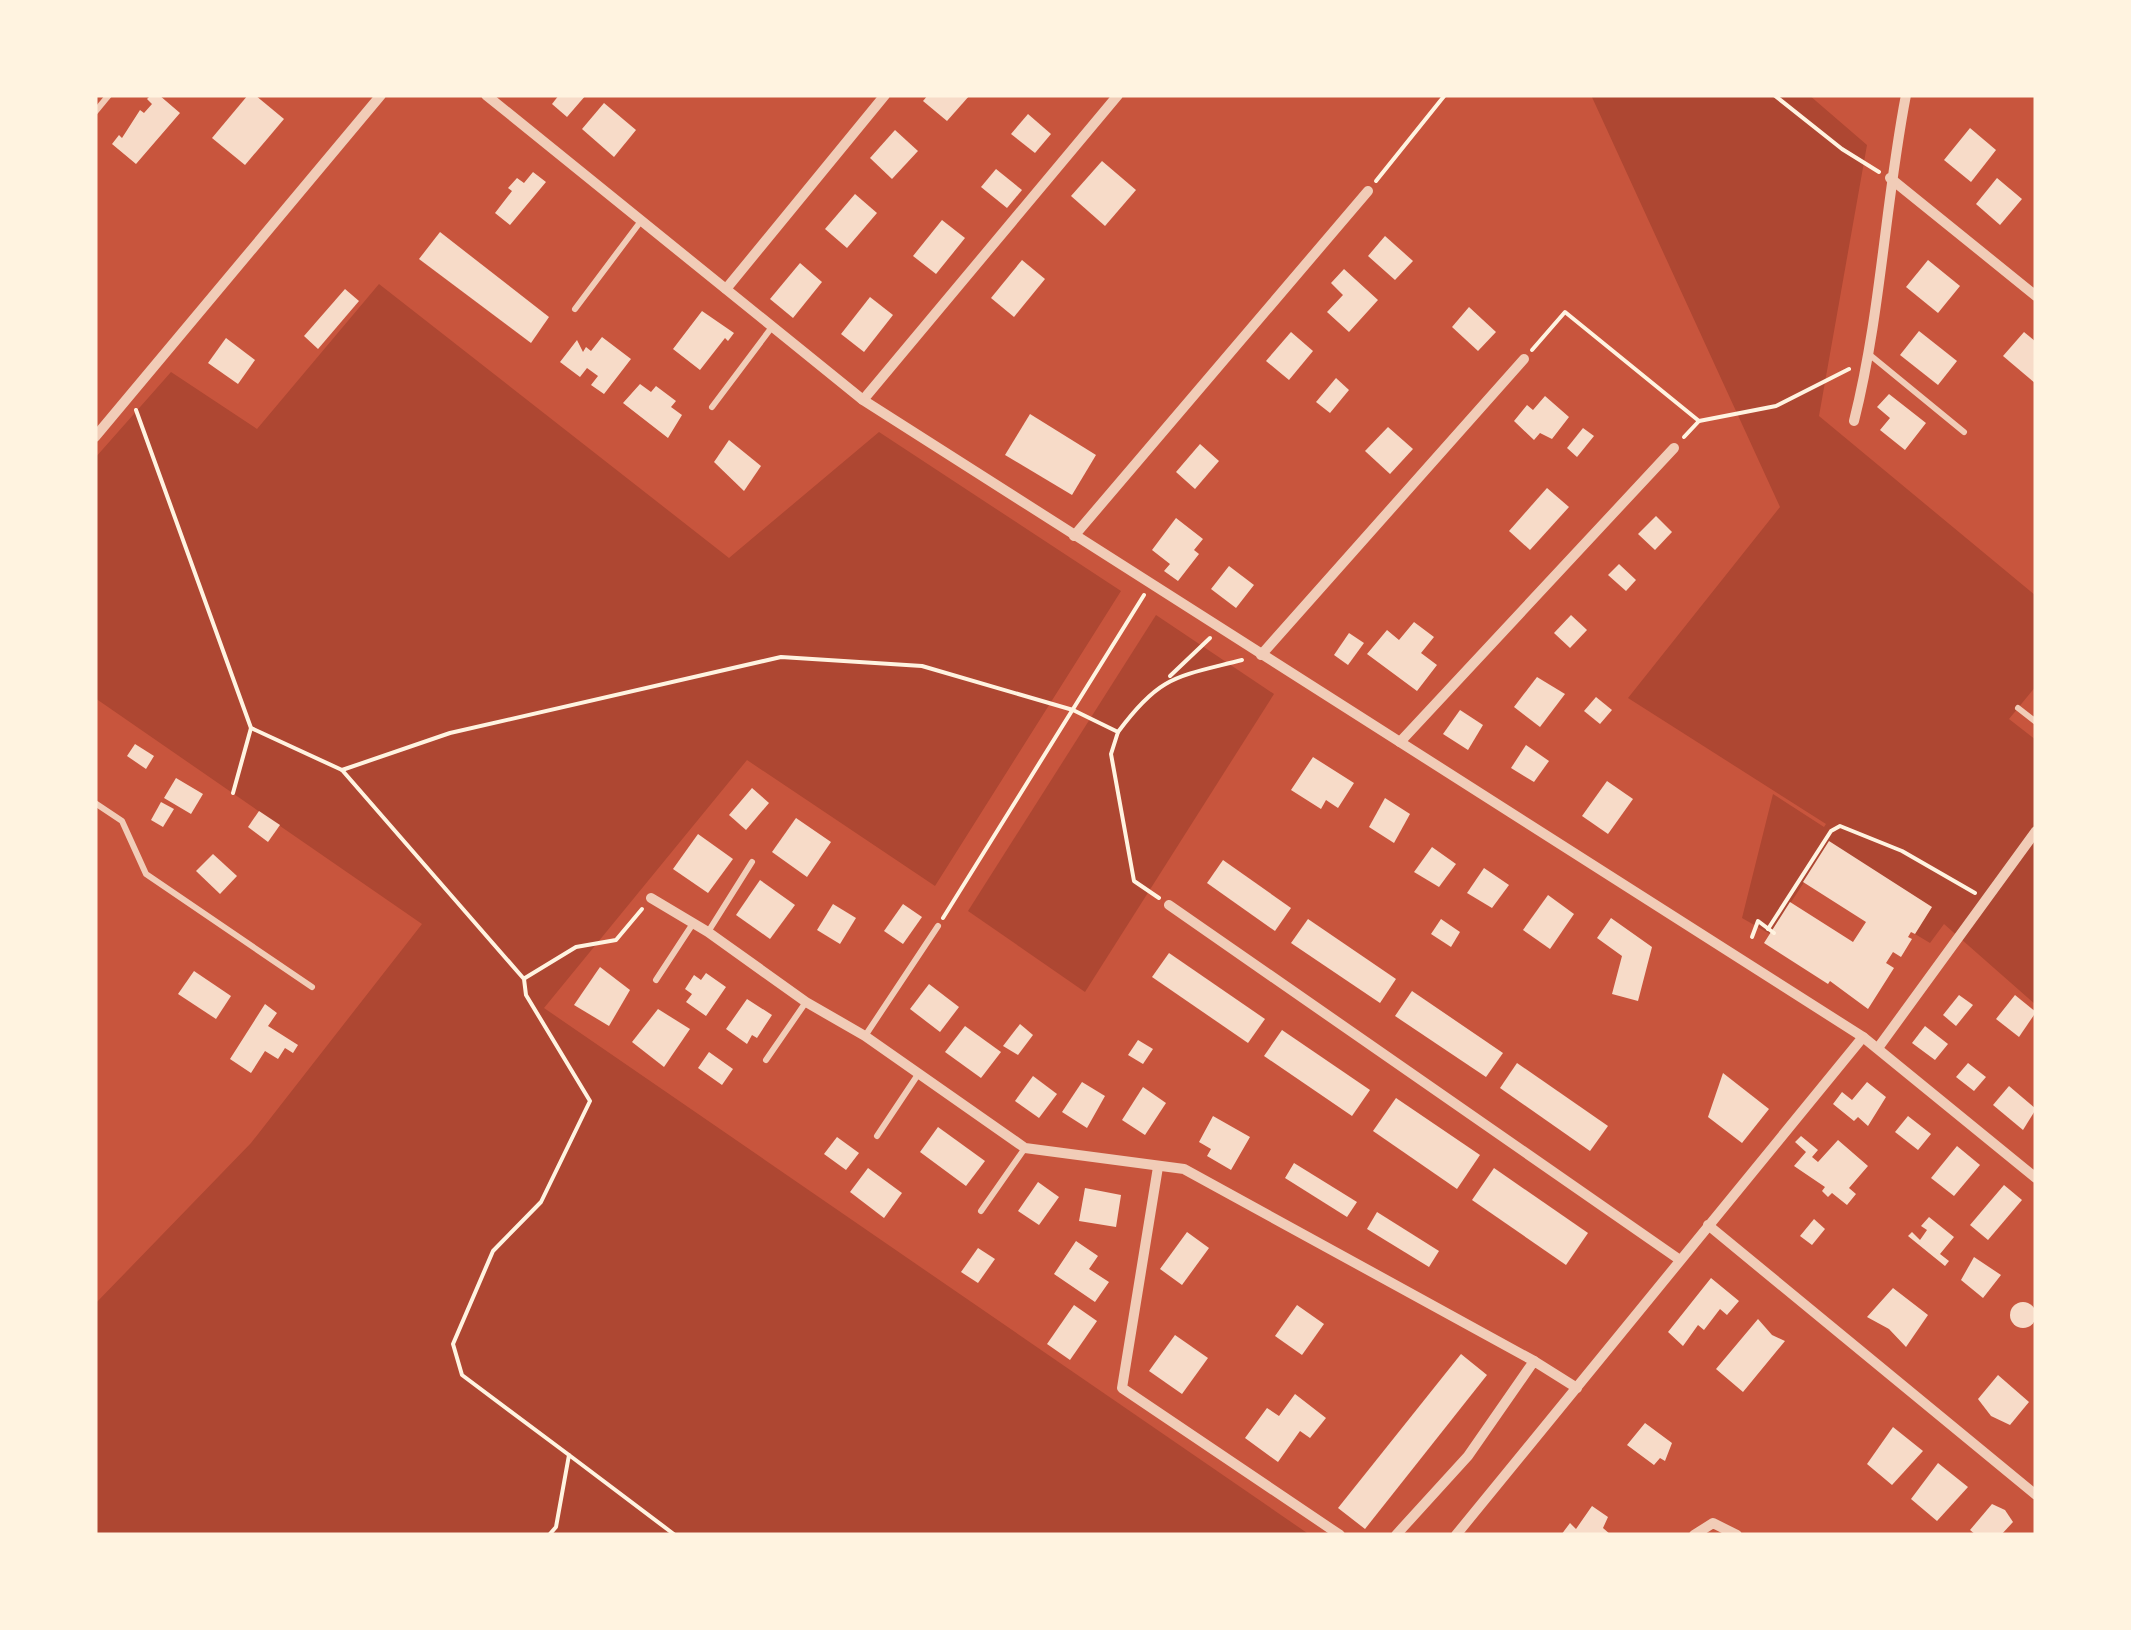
<svg xmlns="http://www.w3.org/2000/svg" width="2131" height="1630" viewBox="0 0 2131 1630" font-family="'Golos Text',sans-serif">
  <style>
    .green { fill: #ae4732 }
    .building { fill: #f7dbc8 }
    .lines { fill: none; stroke-linecap: round; stroke-linejoin: round }
    .path { stroke: #fff3e0; stroke-width: 4 }
    .service { stroke: #f1ccb7; stroke-width: 6 }
    .minor { stroke: #f1ccb7; stroke-width: 10 }
  </style>
  <rect width="100%" height="100%" fill="#c8553d"/>
  <g class="green">
    <polygon points="1591,95 1809,95 1867,145 1819,416 2036,596 2036,686 2009,719 2036,740 2036,1005 1944,924 1930,943 1915,934 1932,907 1830,843 1770,934 1742,918 1773,794 1824,827 1826,824 1628,698 1780,507"/>
    <polygon points="379,284 729,558 879,432 1121,591 935,886 747,760 544,1008 1310,1535 95,1535 95,1304 251,1143 422,924 95,698 95,458 171,372 257,429"/>
    <polygon points="1156,615 1274,694 1085,992 968,911"/>
  </g>
  <g class="building">
    <polygon points="151,95 159,95 180,113 136,164 112,144 119,135 122,138 140,110 144,113 152,104 147,99"/>
    <polygon points="248,95 255,95 284,119 245,165 212,138"/>
    <polygon points="559,95 586,95 567,117 552,104"/>
    <polygon points="928,95 970,95 947,121 923,101"/>
    <polygon points="604,103 636,130 614,157 582,129"/>
    <polygon points="1028,114 1051,134 1035,153 1011,134"/>
    <polygon points="1970,128 1996,150 1971,182 1944,160"/>
    <polygon points="895,130 918,151 892,179 870,158"/>
    <polygon points="1102,161 1136,190 1105,226 1071,196"/>
    <polygon points="996,169 1022,190 1007,208 981,187"/>
    <polygon points="533,172 546,182 510,225 495,213 512,191 508,188 517,178 524,183"/>
    <polygon points="1997,178 2022,199 2000,225 1976,204"/>
    <polygon points="855,194 877,213 847,248 825,229"/>
    <polygon points="942,220 965,238 936,274 913,256"/>
    <polygon points="440,232 549,317 531,343 419,259"/>
    <polygon points="1385,236 1413,261 1395,280 1368,256"/>
    <polygon points="1022,260 1045,279 1014,317 991,298"/>
    <polygon points="1928,260 1960,286 1938,313 1906,287"/>
    <polygon points="800,263 822,282 793,318 770,299"/>
    <polygon points="1344,269 1378,300 1349,332 1327,312 1343,295 1331,283"/>
    <polygon points="345,289 359,301 318,349 304,336"/>
    <polygon points="870,297 893,315 864,352 841,334"/>
    <polygon points="1469,307 1496,332 1478,351 1452,327"/>
    <polygon points="702,311 734,333 728,341 725,338 700,370 673,349"/>
    <polygon points="1919,331 1957,361 1938,385 1900,355"/>
    <polygon points="1291,332 1313,351 1289,380 1266,361"/>
    <polygon points="2024,332 2036,342 2036,384 2003,356"/>
    <polygon points="602,337 631,359 604,394 591,385 598,376 587,368 580,377 560,362 577,340 583,352 586,347 591,351"/>
    <polygon points="226,338 255,360 238,384 208,363"/>
    <polygon points="1336,378 1349,390 1330,413 1316,402"/>
    <polygon points="640,384 651,392 656,386 676,401 671,407 682,415 668,438 623,403"/>
    <polygon points="1889,394 1926,423 1905,450 1880,430 1890,418 1877,407"/>
    <polygon points="1545,396 1569,417 1552,439 1540,433 1534,440 1514,421 1527,405 1533,410"/>
    <polygon points="1030,414 1096,455 1072,495 1005,455"/>
    <polygon points="1388,427 1413,449 1390,474 1365,451"/>
    <polygon points="1583,428 1594,436 1577,457 1567,448"/>
    <polygon points="729,440 761,466 744,491 714,462"/>
    <polygon points="1200,444 1219,461 1195,489 1176,472"/>
    <polygon points="1547,488 1569,507 1530,550 1509,531"/>
    <polygon points="1656,516 1672,532 1655,550 1638,534"/>
    <polygon points="1176,518 1203,539 1194,550 1199,554 1178,581 1164,571 1170,564 1152,550"/>
    <polygon points="1619,564 1636,580 1626,591 1608,575"/>
    <polygon points="1229,566 1254,585 1236,608 1211,589"/>
    <polygon points="1571,615 1587,630 1570,648 1554,633"/>
    <polygon points="1414,622 1434,637 1421,653 1437,665 1417,691 1367,654 1387,630 1399,640"/>
    <polygon points="1349,633 1364,643 1348,665 1334,655"/>
    <polygon points="1537,677 1565,694 1540,727 1514,707"/>
    <polygon points="1596,697 1612,710 1600,724 1584,711"/>
    <polygon points="1460,710 1483,725 1468,750 1443,734"/>
    <polygon points="135,744 154,756 146,769 127,756"/>
    <polygon points="1526,745 1549,761 1534,782 1511,768"/>
    <polygon points="1313,757 1354,783 1338,808 1326,800 1321,809 1291,790"/>
    <polygon points="176,778 203,794 191,814 164,798"/>
    <polygon points="1607,781 1633,799 1608,834 1582,816"/>
    <polygon points="752,788 769,803 746,830 729,815"/>
    <polygon points="1385,798 1410,814 1394,843 1369,827"/>
    <polygon points="161,802 174,809 163,827 151,820"/>
    <polygon points="259,811 280,825 268,842 248,827"/>
    <polygon points="796,818 831,842 807,877 772,852"/>
    <polygon points="698,834 733,859 708,893 673,869"/>
    <polygon points="1829,841 1932,907 1915,934 1911,932 1908,937 1912,939 1901,957 1893,952 1886,963 1894,968 1868,1009 1830,981 1828,984 1764,943 1790,902 1853,942 1866,922 1803,882"/>
    <polygon points="1432,847 1456,864 1439,887 1414,872"/>
    <polygon points="213,854 237,876 220,894 196,871"/>
    <polygon points="1223,860 1291,908 1275,931 1207,883"/>
    <polygon points="1484,868 1509,885 1492,908 1467,893"/>
    <polygon points="760,880 795,905 770,939 736,915"/>
    <polygon points="1548,895 1574,914 1550,949 1523,930"/>
    <polygon points="833,904 856,918 840,944 817,930"/>
    <polygon points="903,904 922,917 903,944 884,931"/>
    <polygon points="1611,918 1652,947 1638,1001 1612,994 1622,956 1597,938"/>
    <polygon points="1308,919 1396,979 1380,1003 1291,943"/>
    <polygon points="1441,919 1460,932 1451,947 1431,934"/>
    <polygon points="1169,953 1265,1019 1248,1043 1152,977"/>
    <polygon points="600,967 630,990 609,1026 574,1005"/>
    <polygon points="194,971 231,996 216,1019 178,994"/>
    <polygon points="706,973 726,987 706,1016 686,1002 692,994 685,989 694,975 701,980"/>
    <polygon points="929,984 959,1007 940,1032 910,1009"/>
    <polygon points="1412,991 1503,1053 1486,1077 1395,1016"/>
    <polygon points="1959,995 1973,1005 1956,1026 1943,1015"/>
    <polygon points="2015,995 2036,1012 2019,1037 1996,1019"/>
    <polygon points="747,999 772,1015 757,1038 752,1035 747,1044 726,1029"/>
    <polygon points="265,1004 277,1013 268,1026 298,1045 293,1053 285,1048 278,1059 265,1051 251,1073 230,1059"/>
    <polygon points="658,1009 690,1029 664,1067 632,1042"/>
    <polygon points="1020,1024 1033,1035 1018,1055 1003,1046"/>
    <polygon points="965,1026 1001,1052 981,1078 945,1052"/>
    <polygon points="1925,1026 1948,1044 1935,1060 1912,1043"/>
    <polygon points="1282,1030 1370,1090 1352,1116 1264,1056"/>
    <polygon points="1138,1040 1153,1049 1143,1064 1128,1055"/>
    <polygon points="709,1052 733,1069 722,1085 698,1068"/>
    <polygon points="1517,1063 1608,1126 1590,1151 1500,1088"/>
    <polygon points="1968,1063 1986,1077 1974,1091 1956,1077"/>
    <polygon points="1723,1073 1769,1109 1742,1143 1708,1117"/>
    <polygon points="1033,1076 1057,1094 1039,1118 1015,1101"/>
    <polygon points="1082,1082 1105,1096 1087,1128 1062,1112"/>
    <polygon points="1867,1082 1886,1097 1868,1126 1858,1117 1854,1121 1833,1104 1842,1092 1852,1100"/>
    <polygon points="2009,1086 2036,1109 2023,1130 1993,1105"/>
    <polygon points="1143,1087 1166,1103 1145,1135 1122,1120"/>
    <polygon points="1396,1098 1480,1155 1457,1189 1373,1131"/>
    <polygon points="1213,1116 1250,1137 1231,1170 1207,1156 1211,1149 1199,1142"/>
    <polygon points="1908,1116 1931,1134 1918,1150 1895,1132"/>
    <polygon points="938,1127 985,1161 966,1186 920,1152"/>
    <polygon points="1801,1136 1818,1150 1812,1157 1818,1162 1838,1140 1868,1166 1849,1188 1856,1194 1847,1205 1832,1193 1828,1197 1822,1191 1825,1187 1794,1166 1806,1152 1795,1142"/>
    <polygon points="837,1137 859,1153 846,1170 824,1154"/>
    <polygon points="1957,1146 1980,1165 1954,1196 1931,1178"/>
    <polygon points="1294,1163 1357,1202 1347,1217 1285,1178"/>
    <polygon points="868,1168 902,1193 884,1218 850,1192"/>
    <polygon points="1494,1168 1588,1233 1566,1265 1472,1200"/>
    <polygon points="1038,1182 1059,1197 1039,1225 1018,1211"/>
    <polygon points="2004,1185 2022,1200 1988,1240 1970,1225"/>
    <polygon points="1085,1188 1121,1195 1116,1227 1079,1221"/>
    <polygon points="1377,1212 1439,1251 1429,1267 1367,1229"/>
    <polygon points="1929,1217 1954,1237 1940,1254 1949,1261 1945,1266 1908,1236 1912,1232 1920,1240 1927,1230 1921,1226"/>
    <polygon points="1814,1219 1825,1229 1812,1245 1800,1236"/>
    <polygon points="1187,1232 1209,1248 1182,1285 1160,1269"/>
    <polygon points="1076,1241 1098,1256 1089,1269 1109,1282 1095,1302 1054,1274"/>
    <polygon points="978,1248 995,1259 978,1283 961,1272"/>
    <polygon points="1974,1257 2001,1275 1983,1298 1961,1280"/>
    <polygon points="1711,1278 1739,1301 1727,1315 1720,1309 1704,1330 1698,1325 1683,1346 1668,1332"/>
    <polygon points="1893,1288 1928,1315 1906,1347 1889,1329 1867,1317"/>
    <circle cx="2023" cy="1315" r="13"/>
    <polygon points="1074,1305 1097,1321 1070,1360 1047,1344"/>
    <polygon points="1297,1305 1324,1324 1302,1355 1275,1336"/>
    <polygon points="1758,1319 1772,1335 1785,1341 1743,1392 1716,1369"/>
    <polygon points="1175,1335 1208,1358 1182,1394 1149,1371"/>
    <polygon points="1461,1354 1487,1375 1365,1529 1338,1508"/>
    <polygon points="1998,1375 2029,1402 2010,1425 1991,1416 1978,1399"/>
    <polygon points="1295,1394 1326,1418 1310,1438 1300,1431 1278,1462 1245,1438 1267,1408 1279,1416"/>
    <polygon points="1645,1423 1672,1443 1665,1461 1660,1458 1654,1465 1627,1445"/>
    <polygon points="1893,1427 1923,1451 1892,1485 1867,1464"/>
    <polygon points="1938,1463 1968,1487 1937,1521 1911,1499"/>
    <polygon points="1992,1504 2005,1510 2013,1522 2001,1535 1976,1535 1970,1530"/>
    <polygon points="1592,1506 1608,1517 1603,1528 1611,1535 1561,1535 1570,1523 1576,1529"/>
  </g>
  <g class="lines">
    <g class="path">
      <polyline points="1774,95 1842,149 1879,172"/>
      <polyline points="1376,181 1445,95"/>
      <polyline points="1532,350 1565,312 1699,421 1684,437"/>
      <polyline points="136,410 251,728 342,770 524,979 526,995 590,1101 541,1202 493,1251 453,1344 462,1375 569,1455"/>
      <polyline points="1699,421 1776,406 1849,369"/>
      <polyline points="1170,676 1210,638"/>
      <path d="M1118,732C1160,675 1176,677 1242,660"/>
      <polyline points="342,770 450,733 781,657 922,666 1073,710 1118,732 1111,754 1134,881 1159,898"/>
      <polyline points="233,793 251,728"/>
      <polyline points="943,918 1144,595"/>
      <polyline points="1768,929 1831,831 1840,826 1902,851 1975,893"/>
      <polyline points="1752,937 1758,921 1774,933"/>
      <polyline points="525,978 576,947 616,940 642,909"/>
      <polyline points="549,1535 556,1527 569,1455 675,1535"/>
    </g>
    <g class="service">
      <polyline points="95,112 109,95"/>
      <polyline points="575,309 641,221"/>
      <polyline points="1870,355 1964,432"/>
      <polyline points="712,407 772,327"/>
      <polyline points="2018,708 2036,722"/>
      <polyline points="95,803 122,821 146,874 312,987"/>
      <polyline points="708,932 752,862"/>
      <polyline points="656,980 692,925"/>
      <polyline points="865,1036 938,926"/>
      <polyline points="766,1060 806,1002"/>
      <polyline points="877,1136 917,1076"/>
      <polyline points="981,1211 1025,1148"/>
    </g>
    <g class="minor">
      <polyline points="486,95 863,400 1863,1037 2036,1178"/>
      <polyline points="1890,178 2036,296"/>
      <polyline points="726,289 885,95"/>
      <polyline points="863,400 1118,95"/>
      <path d="M1854,421C1881,314 1885,203 1906,95"/>
      <polyline points="95,437 381,95"/>
      <polyline points="1074,536 1368,191"/>
      <polyline points="1261,655 1524,359"/>
      <polyline points="1400,742 1674,448"/>
      <polyline points="651,898 708,932 806,1002 865,1036 1025,1148 1184,1169 1534,1361"/>
      <polyline points="1169,905 1680,1260"/>
      <polyline points="1878,1048 2036,831"/>
      <polyline points="1158,1167 1122,1388 1340,1535"/>
      <polyline points="1708,1225 2036,1495"/>
      <polyline points="1396,1535 1468,1456 1534,1361 1577,1388"/>
      <polyline points="1456,1535 1863,1037"/>
      <polyline points="1694,1535 1713,1523 1737,1535"/>
    </g>
  </g>
  <rect width="2131" height="1630" fill="none" stroke="#fff3e0" stroke-width="195"/>
</svg>
